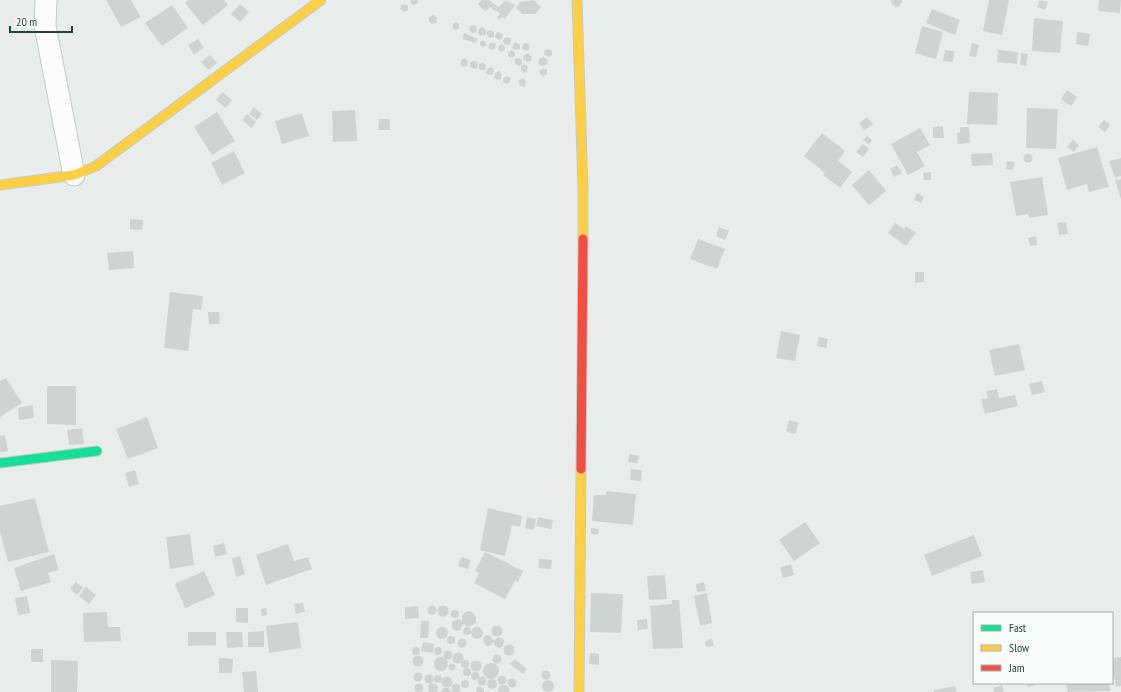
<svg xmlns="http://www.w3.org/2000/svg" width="1121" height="692" viewBox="0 0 1121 692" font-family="'PT Sans Narrow',sans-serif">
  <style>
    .building { fill: #cfd4d2 }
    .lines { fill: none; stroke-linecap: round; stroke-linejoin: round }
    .street-casing { stroke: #c5cac8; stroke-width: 23 }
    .fast-casing { stroke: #c3cbc8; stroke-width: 11 }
    .slow-casing { stroke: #c3cbc8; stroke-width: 11 }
    .jam-casing { stroke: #c3cbc8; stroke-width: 11 }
    .street { stroke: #fcfcfc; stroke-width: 21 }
    .fast { stroke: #16e098; stroke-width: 9 }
    .slow { stroke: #ffcf43; stroke-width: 9 }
    .jam { stroke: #f24e42; stroke-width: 9 }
  </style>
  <rect width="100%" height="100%" fill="#e8edeb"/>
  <g class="building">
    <polygon points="106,0 131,0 141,17 121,27"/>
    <polygon points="188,0 224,0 228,5 203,25 185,3"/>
    <polygon points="411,0 418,0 418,3 413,5 410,2"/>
    <polygon points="482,0 489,0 499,7 505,0 515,5 505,19 502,17 499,20 497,17 500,14 496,10 495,11 490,7 486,11 482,9 478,4"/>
    <polygon points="534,0 541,7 535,14 523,14 516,8 520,2"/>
    <polygon points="891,0 902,0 902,2 899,6 896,7 892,4"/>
    <polygon points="989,0 1009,0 1002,35 983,31"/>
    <polygon points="1040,0 1048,2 1045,10 1037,7"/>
    <polygon points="1099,0 1121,0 1120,13 1098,11"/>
    <polygon points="240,4 249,12 240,22 231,14"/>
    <polygon points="404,4 408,6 408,10 404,12 400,9 401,5"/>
    <polygon points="172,5 188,28 162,46 145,23"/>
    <polygon points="932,9 960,20 955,35 926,23"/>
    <polygon points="433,15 437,18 436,23 432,24 429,21 429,17"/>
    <polygon points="1034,18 1063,21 1060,53 1032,51"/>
    <polygon points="456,22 459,24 459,29 455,30 452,27 453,24"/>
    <polygon points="474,25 477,27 476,32 472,33 469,30 470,26"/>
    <polygon points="922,26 943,32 936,59 915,53"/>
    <polygon points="482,27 486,30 486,34 481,36 478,33 479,29"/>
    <polygon points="491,30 494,32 494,37 490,38 487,35 487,31"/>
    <polygon points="499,32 503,34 502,39 498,40 495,37 496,33"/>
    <polygon points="1077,32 1090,34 1088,46 1076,44"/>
    <polygon points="464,33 478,39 475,43 463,39"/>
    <polygon points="507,37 511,39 510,44 506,45 503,42 504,38"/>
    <polygon points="198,39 204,48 194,55 188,45"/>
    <polygon points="483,40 485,42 486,45 483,47 480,45 480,42"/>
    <polygon points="492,42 496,44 495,49 491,50 488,47 489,44"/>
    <polygon points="516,42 520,45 520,49 515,50 512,48 513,44"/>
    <polygon points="527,43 530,45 529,50 525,51 522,48 523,44"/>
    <polygon points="972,43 979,45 976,57 969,56"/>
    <polygon points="502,44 505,47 505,50 501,52 498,49 499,46"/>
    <polygon points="548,49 552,51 552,55 548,57 544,54 545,50"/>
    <polygon points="512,50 515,53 515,56 510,58 508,55 508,52"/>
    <polygon points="945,50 954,51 953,62 943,61"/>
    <polygon points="998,50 1018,52 1017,64 997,62"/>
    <polygon points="528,53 532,57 531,61 527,62 523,59 524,55"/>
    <polygon points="1021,53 1028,54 1026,66 1020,65"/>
    <polygon points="210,55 217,63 208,70 201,62"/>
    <polygon points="543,57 547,59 548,62 546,65 542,66 538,64 539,59"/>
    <polygon points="465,58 468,61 467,66 463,67 460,64 461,60"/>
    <polygon points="519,58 522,60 522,65 518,66 515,63 515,59"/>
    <polygon points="474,61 478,63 477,68 473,69 470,66 470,62"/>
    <polygon points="483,62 486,65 485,70 481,70 479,68 479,64"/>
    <polygon points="525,64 528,67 527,72 523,73 521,70 521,66"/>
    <polygon points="491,67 494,69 493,74 489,75 486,73 487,69"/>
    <polygon points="543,68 547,70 547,74 543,76 539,73 540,70"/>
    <polygon points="499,71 502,74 501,79 497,80 494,77 495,73"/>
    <polygon points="507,76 511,78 509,83 506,84 503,82 503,78"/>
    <polygon points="523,78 526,81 525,86 522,87 519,84 519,80"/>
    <polygon points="1067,90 1077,97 1071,106 1061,99"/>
    <polygon points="222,92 232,100 226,108 216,100"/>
    <polygon points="969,92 998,93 997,125 967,124"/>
    <polygon points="254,107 262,114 257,120 249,114"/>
    <polygon points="1027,108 1058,109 1056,149 1026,148"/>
    <polygon points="355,110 357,141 333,142 332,111"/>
    <polygon points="217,112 235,141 212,155 194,127"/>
    <polygon points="302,113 309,136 282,144 275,121"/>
    <polygon points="247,114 256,122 252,128 242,120"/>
    <polygon points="867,117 873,124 864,131 859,123"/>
    <polygon points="379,119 390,119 390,130 378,130"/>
    <polygon points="1104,120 1110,125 1105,132 1098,127"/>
    <polygon points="943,126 944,138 933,138 933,127"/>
    <polygon points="960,127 969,127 970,143 958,144 957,133 960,133"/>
    <polygon points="920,128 930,145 917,152 925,166 908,175 891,144"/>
    <polygon points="822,133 845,151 838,161 852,172 840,188 823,175 825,173 804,156"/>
    <polygon points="867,136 872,140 869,145 863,140"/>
    <polygon points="1073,140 1079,145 1074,152 1067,147"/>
    <polygon points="863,144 869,149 863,157 856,152"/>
    <polygon points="1097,147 1109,187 1089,192 1087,184 1067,190 1058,158"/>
    <polygon points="234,151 245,173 222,185 211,163"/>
    <polygon points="992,153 993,165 972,166 971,154"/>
    <circle cx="1028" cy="158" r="4.5"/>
    <polygon points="1121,158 1121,176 1115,178 1109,161"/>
    <polygon points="1007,161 1015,162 1013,170 1006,169"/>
    <polygon points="897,165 902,173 894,177 890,169"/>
    <polygon points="869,170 886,191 869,205 852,185"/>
    <polygon points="931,172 931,180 924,180 923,173"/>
    <polygon points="1042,177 1048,215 1029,218 1028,214 1016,216 1010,182"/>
    <polygon points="1121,179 1121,199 1115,180"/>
    <polygon points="917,193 924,197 921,203 914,200"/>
    <polygon points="130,219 143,220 142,230 130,229"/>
    <polygon points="1066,222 1068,234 1059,235 1057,223"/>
    <polygon points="895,223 904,229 906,226 916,233 906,246 888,233"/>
    <polygon points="719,227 729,231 725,240 716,236"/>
    <polygon points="1036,236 1037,245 1030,246 1028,238"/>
    <polygon points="698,239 725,249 717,269 690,259"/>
    <polygon points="133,251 134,268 109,270 107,253"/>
    <polygon points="915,272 924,272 924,282 915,283"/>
    <polygon points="170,292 203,296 201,310 193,309 188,351 164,348"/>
    <polygon points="208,312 219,312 220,324 209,324"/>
    <polygon points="781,331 800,335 795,361 776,358"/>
    <polygon points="819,337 828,339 826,348 817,346"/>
    <polygon points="1019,344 1025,370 995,376 989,350"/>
    <polygon points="6,378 22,403 0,417 0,381"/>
    <polygon points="1042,381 1045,392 1032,395 1029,384"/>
    <polygon points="47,386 76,386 76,425 47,424"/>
    <polygon points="997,389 999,398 1015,395 1018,406 985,414 981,399 988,398 986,391"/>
    <polygon points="33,405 34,418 19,420 18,408"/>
    <polygon points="147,417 158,448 128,459 116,429"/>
    <polygon points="789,420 799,423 795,434 786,431"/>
    <polygon points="82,428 84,444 69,445 67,430"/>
    <polygon points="5,435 8,451 0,452 0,436"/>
    <polygon points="629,454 639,456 637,463 628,462"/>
    <polygon points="631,469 642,470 641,481 630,480"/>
    <polygon points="135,470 139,484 129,487 125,473"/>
    <polygon points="606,491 636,494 633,525 592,521 594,495 606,495"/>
    <polygon points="35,498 49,552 8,562 0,532 0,506"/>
    <polygon points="488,508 522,516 520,527 512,525 505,556 480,550"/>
    <polygon points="527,517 536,519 534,530 525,528"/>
    <polygon points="538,517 553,520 551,529 536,526"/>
    <polygon points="805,522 820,543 794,561 779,540"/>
    <polygon points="591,528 599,529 598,535 591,534"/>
    <polygon points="190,534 194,565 170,569 166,537"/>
    <polygon points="974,535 982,556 932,576 924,555"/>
    <polygon points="224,543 227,554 215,557 213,546"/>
    <polygon points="288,544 294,561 308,557 312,569 266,585 256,555"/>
    <polygon points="485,552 523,571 518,582 515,581 505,599 474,583 479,573 475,571"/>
    <polygon points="54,554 59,570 48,573 51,582 21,591 14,568"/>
    <polygon points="240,556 245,574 236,577 232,559"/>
    <polygon points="461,557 471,560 468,569 458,566"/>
    <polygon points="539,559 552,560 551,569 538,568"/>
    <polygon points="791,564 794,575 783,578 780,567"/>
    <polygon points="983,570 985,582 972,584 970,572"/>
    <polygon points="204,571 215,595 185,608 175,584"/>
    <polygon points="665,575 667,599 649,600 647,576"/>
    <polygon points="76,582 83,588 77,595 70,589"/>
    <polygon points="704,582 706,591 697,592 696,584"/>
    <polygon points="86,587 96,595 89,604 79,596"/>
    <polygon points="591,593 623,594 621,633 590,632"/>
    <polygon points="707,593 712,623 700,626 694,596"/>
    <polygon points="27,596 30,613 18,615 15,598"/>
    <polygon points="672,600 679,600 683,648 653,649 650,606 672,604"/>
    <polygon points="303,603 305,612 296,614 294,604"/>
    <circle cx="443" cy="611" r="5.5"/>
    <circle cx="432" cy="610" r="4.5"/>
    <polygon points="418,606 419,618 405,619 405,607"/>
    <polygon points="236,608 248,608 248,623 236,622"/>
    <polygon points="266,608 267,615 262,616 261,609"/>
    <circle cx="455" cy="614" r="4"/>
    <polygon points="470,611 474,614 476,617 476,622 473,625 468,627 463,624 460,630 457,631 453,629 452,626 452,622 455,620 458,619 462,621 462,616 465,612"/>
    <polygon points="107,612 108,627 120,627 121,641 84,642 83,613"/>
    <polygon points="647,619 648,629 638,630 637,620"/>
    <polygon points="421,621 429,621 428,638 420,638"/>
    <polygon points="298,622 301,648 269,653 266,626"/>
    <circle cx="497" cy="631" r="5.5"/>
    <circle cx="442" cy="633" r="6"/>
    <circle cx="467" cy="631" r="4"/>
    <circle cx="477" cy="633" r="6"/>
    <polygon points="264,631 264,647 248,647 248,632"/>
    <polygon points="188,632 216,632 216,645 188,646"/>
    <polygon points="226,632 242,632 243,647 227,648"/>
    <polygon points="487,635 490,636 494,641 498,637 501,638 504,640 503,646 500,648 497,647 494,645 494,642 489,646 486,646 483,640 484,637"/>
    <circle cx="451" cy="640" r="4"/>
    <circle cx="462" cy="643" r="4.5"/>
    <polygon points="712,639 714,646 706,647 705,641"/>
    <polygon points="423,642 434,644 433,653 421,651"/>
    <circle cx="509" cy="650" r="5.5"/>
    <circle cx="438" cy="651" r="4"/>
    <circle cx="416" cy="651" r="4"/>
    <rect x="31" y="649" width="12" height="13"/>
    <circle cx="448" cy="655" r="4.5"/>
    <circle cx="458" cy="658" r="5.5"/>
    <polygon points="590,653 599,654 599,665 589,664"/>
    <circle cx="497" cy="659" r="4.5"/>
    <circle cx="418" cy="661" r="5.5"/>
    <polygon points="1121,657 1121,686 1116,687 1112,666 1112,658"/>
    <circle cx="441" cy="664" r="7"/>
    <polygon points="219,658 233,659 232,673 219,673"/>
    <polygon points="515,659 527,669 523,674 510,664"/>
    <polygon points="51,660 78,661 77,692 51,692"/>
    <circle cx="465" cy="664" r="4"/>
    <circle cx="476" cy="666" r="5.5"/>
    <circle cx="491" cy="671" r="8"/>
    <circle cx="452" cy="667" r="3.5"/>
    <circle cx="467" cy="672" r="4"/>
    <circle cx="546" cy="675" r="4.5"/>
    <polygon points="256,671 258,692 244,692 242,672"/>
    <circle cx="475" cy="676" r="4"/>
    <circle cx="418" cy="677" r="4.5"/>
    <circle cx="429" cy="679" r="4.5"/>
    <circle cx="438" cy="679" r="4"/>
    <circle cx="502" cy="680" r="4.5"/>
    <circle cx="482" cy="681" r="4.5"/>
    <circle cx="447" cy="682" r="5.5"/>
    <circle cx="512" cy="683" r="4.5"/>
    <circle cx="492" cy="684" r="5"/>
    <circle cx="465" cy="684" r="4"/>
    <circle cx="548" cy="686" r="6"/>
    <polygon points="1027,683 1041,683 1028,687"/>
    <polygon points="1065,683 1109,683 1111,691 1068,692"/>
    <circle cx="433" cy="688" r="5"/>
    <circle cx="456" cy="688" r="4.5"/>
    <circle cx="419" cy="688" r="4.5"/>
    <polygon points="502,685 506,685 509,688 510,692 497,692 499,687"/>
    <polygon points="1002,685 1004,692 995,692 993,688"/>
    <polygon points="479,686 484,689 484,692 476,692 477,687"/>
    <polygon points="955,686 957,692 934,692 934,690"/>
    <polygon points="444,688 448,688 452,692 440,692"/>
  </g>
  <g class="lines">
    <defs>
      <polyline id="street" points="46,0 45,26 74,175"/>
      <polyline id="fast" points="0,463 97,451"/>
      <g id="slow">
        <polyline points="577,0 583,189 583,239"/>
        <polyline points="0,185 74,175 96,166 321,0"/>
        <polyline points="579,692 581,469"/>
      </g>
      <polyline id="jam" points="581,469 583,239"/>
    </defs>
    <use href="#street" class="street-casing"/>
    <use href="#fast" class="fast-casing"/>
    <use href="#slow" class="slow-casing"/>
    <use href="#jam" class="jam-casing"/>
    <use href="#street" class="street"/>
    <use href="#fast" class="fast"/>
    <use href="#slow" class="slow"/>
    <use href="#jam" class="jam"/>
  </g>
  <rect x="973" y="612" width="140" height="72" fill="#f7fbf9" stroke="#a3b1ad"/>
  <rect x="981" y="625" width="20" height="6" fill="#16e098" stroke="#a3b1ad"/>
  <text x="1009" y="632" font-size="12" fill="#24423a">Fast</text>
  <rect x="981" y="645" width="20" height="6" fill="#ffcf43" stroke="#a3b1ad"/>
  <text x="1009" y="652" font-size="12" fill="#24423a">Slow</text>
  <rect x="981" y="665" width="20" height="6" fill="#f24e42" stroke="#a3b1ad"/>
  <text x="1009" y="672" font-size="12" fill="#24423a">Jam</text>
  <path d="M10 26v6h62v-6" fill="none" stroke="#24423a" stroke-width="2"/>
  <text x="16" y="26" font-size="12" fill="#24423a" stroke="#f7fbf9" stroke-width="3" paint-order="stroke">20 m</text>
</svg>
